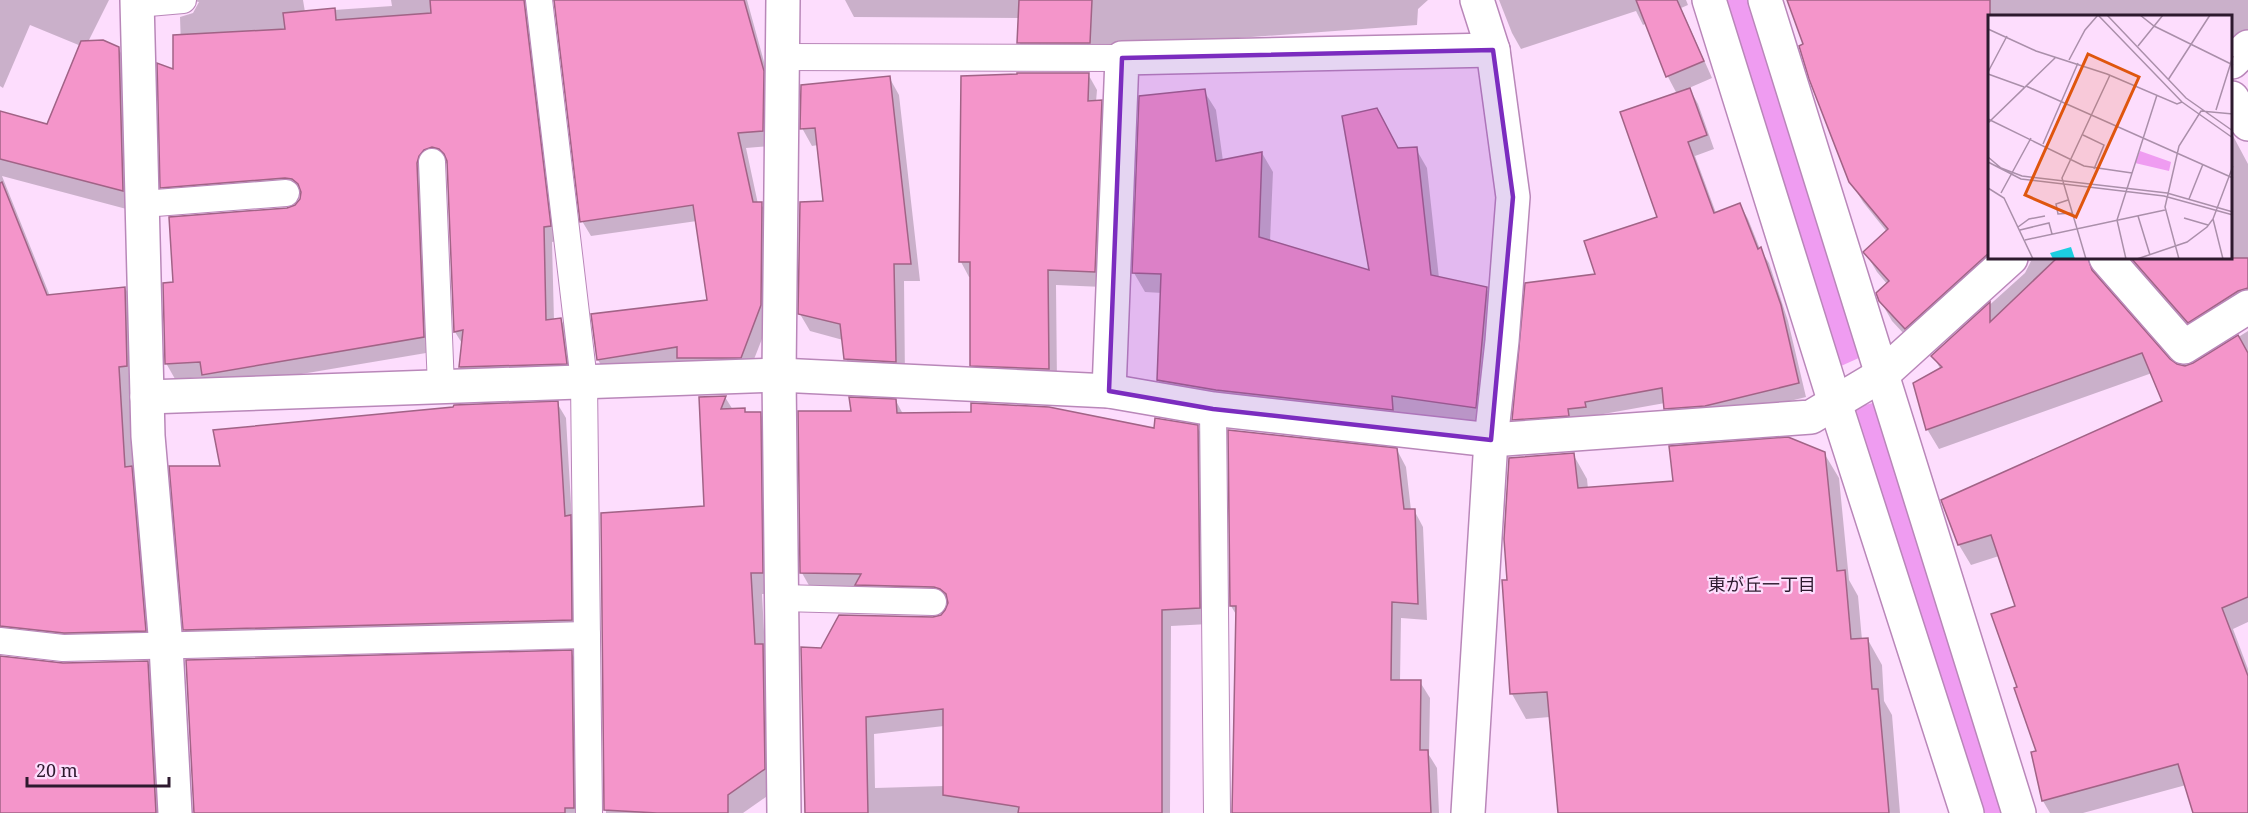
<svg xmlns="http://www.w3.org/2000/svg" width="2248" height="813" viewBox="0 0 2248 813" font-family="'Noto Serif','Noto Sans JP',serif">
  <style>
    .green { fill: #ef9cf1 }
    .shadow { fill: #0003; fill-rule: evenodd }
    .building { fill: #f495ca; stroke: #a16386; stroke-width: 1.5 }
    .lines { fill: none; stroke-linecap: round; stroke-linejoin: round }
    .lane-casing { stroke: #b987b9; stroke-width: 28 }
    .street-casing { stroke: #b987b9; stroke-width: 36 }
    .lane { stroke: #fff; stroke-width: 26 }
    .street { stroke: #fff; stroke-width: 33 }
    .marked { fill: #7b2cbf; fill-opacity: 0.2; stroke: #7b2cbf; stroke-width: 4.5; stroke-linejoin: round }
    .labels { text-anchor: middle; stroke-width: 4.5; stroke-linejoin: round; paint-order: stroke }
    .neighbourhood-label { font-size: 18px; fill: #2d1a2e; stroke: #fdddfd }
    .inset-road { fill: none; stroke: #aa8faa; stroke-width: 1.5 }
    .view { fill: #df560e; fill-opacity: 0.15; stroke: #df560e; stroke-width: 3 }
    .inset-edge { fill: none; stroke: #2d1a2e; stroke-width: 3 }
  </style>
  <rect width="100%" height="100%" fill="#fdddfd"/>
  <g class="green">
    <polygon points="1725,0 1749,0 1861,357 1841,366"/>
    <polygon points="1880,401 2007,813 1982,813 1854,408"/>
  </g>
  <g class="shadow">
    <polygon points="0,0 109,0 88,42 118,48 131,69 134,211 2,176 50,296 125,288 137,309 139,386 130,387 136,476 157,651 0,653 0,113 48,126 81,46 30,25 3,88 0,86"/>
    <polygon points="188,0 303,0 305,12 392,6 391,0 547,0 558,241 552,242 554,321 561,320 569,335 575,379 469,382 460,367 463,345 455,332 449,164 441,162 432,352 212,389 205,377 175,379 166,363 175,283 287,209 296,206 301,200 302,194 294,193 171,202 162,187 175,72 181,47 180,17 193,13 199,2"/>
    <polygon points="547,0 747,0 771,87 771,146 746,148 758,204 761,204 770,219 769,321 749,372 607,375 598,360 593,316 709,301 697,221 591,236 582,221 556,2"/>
    <polygon points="845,0 1428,0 1418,9 1417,25 1102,48 1031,62 1019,42 1020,18 854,17"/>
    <polygon points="1499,0 1686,0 1688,5 1681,8 1712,78 1689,88 1698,104 1714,149 1695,156 1716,213 1740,205 1748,219 1760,249 1769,263 1788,321 1806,397 1713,420 1674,423 1665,403 1592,416 1522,434 1514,419 1597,275 1659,218 1677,94 1668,77 1647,23 1643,25 1636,11 1521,49 1512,33"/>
    <polygon points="1788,0 2248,0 2248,29 2232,45 2232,16 1990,16 1990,258 2232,258 2232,134 2248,164 2248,312 2200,342 2099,273 2099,280 2169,360 2177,366 2186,367 2195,364 2248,331 2248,622 2233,629 2248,669 2248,813 2194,813 2186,785 2083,813 2050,813 2043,801 2038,752 2019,688 2017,606 1999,556 1971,565 1959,545 1943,500 2164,402 2152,373 1939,449 1927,429 1941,370 1933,356 2025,273 2031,261 2018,260 1917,348 1892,321 1880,300 1888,285 1877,272 1865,252 1887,232 1863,202 1850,181"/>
    <polygon points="1088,74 1097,90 1096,102 1101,101 1110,116 1103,287 1056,285 1057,384 981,380 972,365 972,277 969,277 961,262 962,78"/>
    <polygon points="889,77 899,95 920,281 904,281 905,379 856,377 846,359 843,340 810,331 800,314 824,203 818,145 812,146 802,128"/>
    <polygon points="1204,91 1216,110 1223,161 1262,153 1273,172 1270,242 1370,272 1398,150 1416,149 1427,168 1439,278 1486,288 1498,308 1486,427 1169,399 1158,380 1162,293 1145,292 1134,273"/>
    <polygon points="725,397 733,410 746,414 760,414 772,434 774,594 762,594 765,650 774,667 776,790 743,813 606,813 602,515 705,507 701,398"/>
    <path d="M896,401L903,414L1156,430L1197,427L1207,443L1209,624L1171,626L1170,813H807L822,650L941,616L949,604L811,589L802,573L800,413L853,412ZM944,726V786L875,788L874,734Z"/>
    <polygon points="557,403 566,418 572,521 579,532 580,635 194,645 185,630 221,467"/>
    <polygon points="1230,431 1397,450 1406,467 1411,510 1414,510 1423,527 1427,620 1401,618 1400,681 1420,682 1430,698 1429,755 1437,768 1439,813 1234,813 1237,616 1231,606"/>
    <polygon points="1824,453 1839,478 1849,580 1858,596 1862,640 1868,640 1882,665 1884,701 1892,715 1900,813 1559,813 1550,717 1526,719 1512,694 1503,581 1509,582 1573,454 1587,479 1588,489 1675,483"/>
    <polygon points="571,652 583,673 585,813 195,813"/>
    <polygon points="0,658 61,664 147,662 159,683 166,813 0,813"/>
  </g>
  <g class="building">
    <polygon points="430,0 524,0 551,226 544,227 546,320 561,318 567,364 459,367 463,330 454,332 447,161 444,154 439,149 432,147 424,150 419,156 417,163 424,337 202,375 200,362 165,364 163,283 173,282 169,217 287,208 295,205 300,199 301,192 298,184 292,179 285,178 160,188 157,63 173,69 173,35 285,29 283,13 335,8 336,20 431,13"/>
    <polygon points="554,0 744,0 764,71 763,131 738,133 753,202 762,202 761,305 741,358 677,358 677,347 597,360 591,314 707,300 693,205 580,222"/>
    <polygon points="1019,0 1092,0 1090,43 1017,43"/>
    <polygon points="1636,0 1677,0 1704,61 1666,77"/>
    <polygon points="1787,0 1990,0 1990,252 1905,329 1879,301 1876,293 1889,281 1863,252 1888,229 1849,182 1809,79 1799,46 1803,44"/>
    <polygon points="103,40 119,47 123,191 0,159 0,111 47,124 81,41"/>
    <polygon points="1017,73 1089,73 1088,101 1102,100 1095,272 1048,270 1049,369 970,366 970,262 959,262 961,76 1017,74"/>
    <polygon points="890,76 911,264 894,264 896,362 844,359 840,324 798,314 800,202 823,201 815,128 800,129 801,85"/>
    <polygon points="1690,88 1707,135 1688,142 1714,213 1740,203 1758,249 1761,247 1781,305 1799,383 1705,406 1664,409 1662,388 1585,402 1586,407 1568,409 1569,416 1512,420 1525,283 1595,274 1584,241 1657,217 1620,112"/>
    <polygon points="1205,89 1216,161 1262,152 1259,237 1369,270 1342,116 1377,108 1398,148 1417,147 1431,275 1487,287 1476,408 1392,396 1393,410 1216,390 1157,380 1161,274 1132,273 1139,96"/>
    <polygon points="2,182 47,295 125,287 127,366 119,367 125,467 132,466 146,631 64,633 0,626 0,183"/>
    <polygon points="2057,258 2088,258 2092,270 2170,359 2177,364 2185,366 2193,363 2238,335 2248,353 2248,597 2222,608 2248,676 2248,813 2193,813 2178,764 2042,801 2031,752 2036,751 2014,688 2017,687 1991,614 2015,606 1991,535 1958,545 1941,500 2162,401 2142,353 1926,430 1913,383 1942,367 1931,356 1990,302 1990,322"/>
    <polygon points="2131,258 2248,258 2248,288 2238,291 2188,323"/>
    <polygon points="726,396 721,409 745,408 745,412 761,412 763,573 751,573 755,644 763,644 765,769 728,795 728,813 657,813 604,810 601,513 704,506 699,397"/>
    <polygon points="849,397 896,399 897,413 971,412 971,403 1049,407 1154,428 1155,418 1198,425 1200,608 1162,610 1162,813 1018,813 1019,807 943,795 943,709 866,717 868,813 805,813 801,647 821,648 839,615 933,617 941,615 945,610 948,603 946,594 940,589 934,587 855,585 861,574 800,573 798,411 851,411"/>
    <polygon points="558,401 565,516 571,515 572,620 183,630 169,466 220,466 213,430 453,407 454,405"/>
    <polygon points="1228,430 1397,448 1404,509 1415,509 1418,604 1392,602 1391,680 1421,680 1420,750 1428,750 1431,813 1232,813 1236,606 1230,606"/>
    <polygon points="1788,437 1825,452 1837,571 1845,570 1851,639 1868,638 1872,689 1878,689 1889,813 1558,813 1547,692 1510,694 1502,580 1507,580 1504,539 1509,458 1574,453 1578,488 1673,481 1669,446"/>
    <polygon points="572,650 574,808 565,808 565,813 194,813 186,660"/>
    <polygon points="0,656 63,663 148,661 156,813 0,813"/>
  </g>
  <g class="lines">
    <defs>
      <g id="lane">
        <polyline points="539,0 584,381 589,813"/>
        <polyline points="137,4 183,0"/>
        <polyline points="783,57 1122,58"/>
        <polyline points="432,162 441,387"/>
        <polyline points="143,204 286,193"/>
        <polyline points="1213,409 1217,813"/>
        <polyline points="782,598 933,602"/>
        <polyline points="0,641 63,648 587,635"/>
      </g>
      <g id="street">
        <polyline points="137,0 148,436 166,646 175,813"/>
        <polyline points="783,0 779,375 784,813"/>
        <polyline points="1709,0 1835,403 1967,813"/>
        <polyline points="1765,0 2019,813"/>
        <polyline points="2232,62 2248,47"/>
        <polyline points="2232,98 2248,124"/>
        <polyline points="2106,258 2184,347 2248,307"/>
        <polyline points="1109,391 1122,58 1493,50"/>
        <polyline points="147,397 779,375 1109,391 1213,409 1491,440 1811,417 1883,374 2011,258"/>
        <polyline points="1468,813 1491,440 1502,341 1513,197 1493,50 1477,0"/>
      </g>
    </defs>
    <use href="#lane" class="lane-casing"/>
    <use href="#street" class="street-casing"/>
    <use href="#lane" class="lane"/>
    <use href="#street" class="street"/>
  </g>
  <path class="marked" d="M1493,50L1513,197L1491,440L1213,409L1109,391L1122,58Z"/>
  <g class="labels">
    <g class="neighbourhood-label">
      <text x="1762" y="591">東が丘一丁目</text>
    </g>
  </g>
  <g transform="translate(1988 15)">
    <rect width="244" height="244" fill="#fdddfd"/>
    <path d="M152,136L183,147L181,156L147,148Z" fill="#ef9cf1"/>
    <path d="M83,232L87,244H65L62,238Z" fill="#1ccee0"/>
    <path class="inset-road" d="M110,0L194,87L245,123M119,0L198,83L245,116M152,0L166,11L245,50M0,14L48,36L119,59L189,89L194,87M150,31L175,0M81,45L97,15L110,0M0,57L19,21M0,59L36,72M180,65L222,0M38,71L245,163M228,95L245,41M0,104L96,151L144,158M0,108L68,42M95,120L116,130L106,154M55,129L90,48M0,142L13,153L34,161L179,178L245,197M0,147L33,164L176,181L245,200M0,173L16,183L45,244M13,178L43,123M201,184L215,149M80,185L68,189L70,199L84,198M150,201L162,240M196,203L220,210M225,204L235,244M30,212L41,204L57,201M32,215L61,208L64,219M37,225L177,195M98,244L74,163L122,60M138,244L129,205L169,80M149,244L199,227L219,212L225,204L245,151M191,244L177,192L191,131L213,96L245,99"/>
    <path class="view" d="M100,39L151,62L88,202L37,180Z"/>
    <rect width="244" height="244" class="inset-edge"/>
  </g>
  <path d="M27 777v9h142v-9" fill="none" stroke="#2d1a2e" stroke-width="3"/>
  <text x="36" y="777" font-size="18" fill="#2d1a2e" stroke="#fdddfd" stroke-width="4.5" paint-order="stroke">20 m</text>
</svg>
